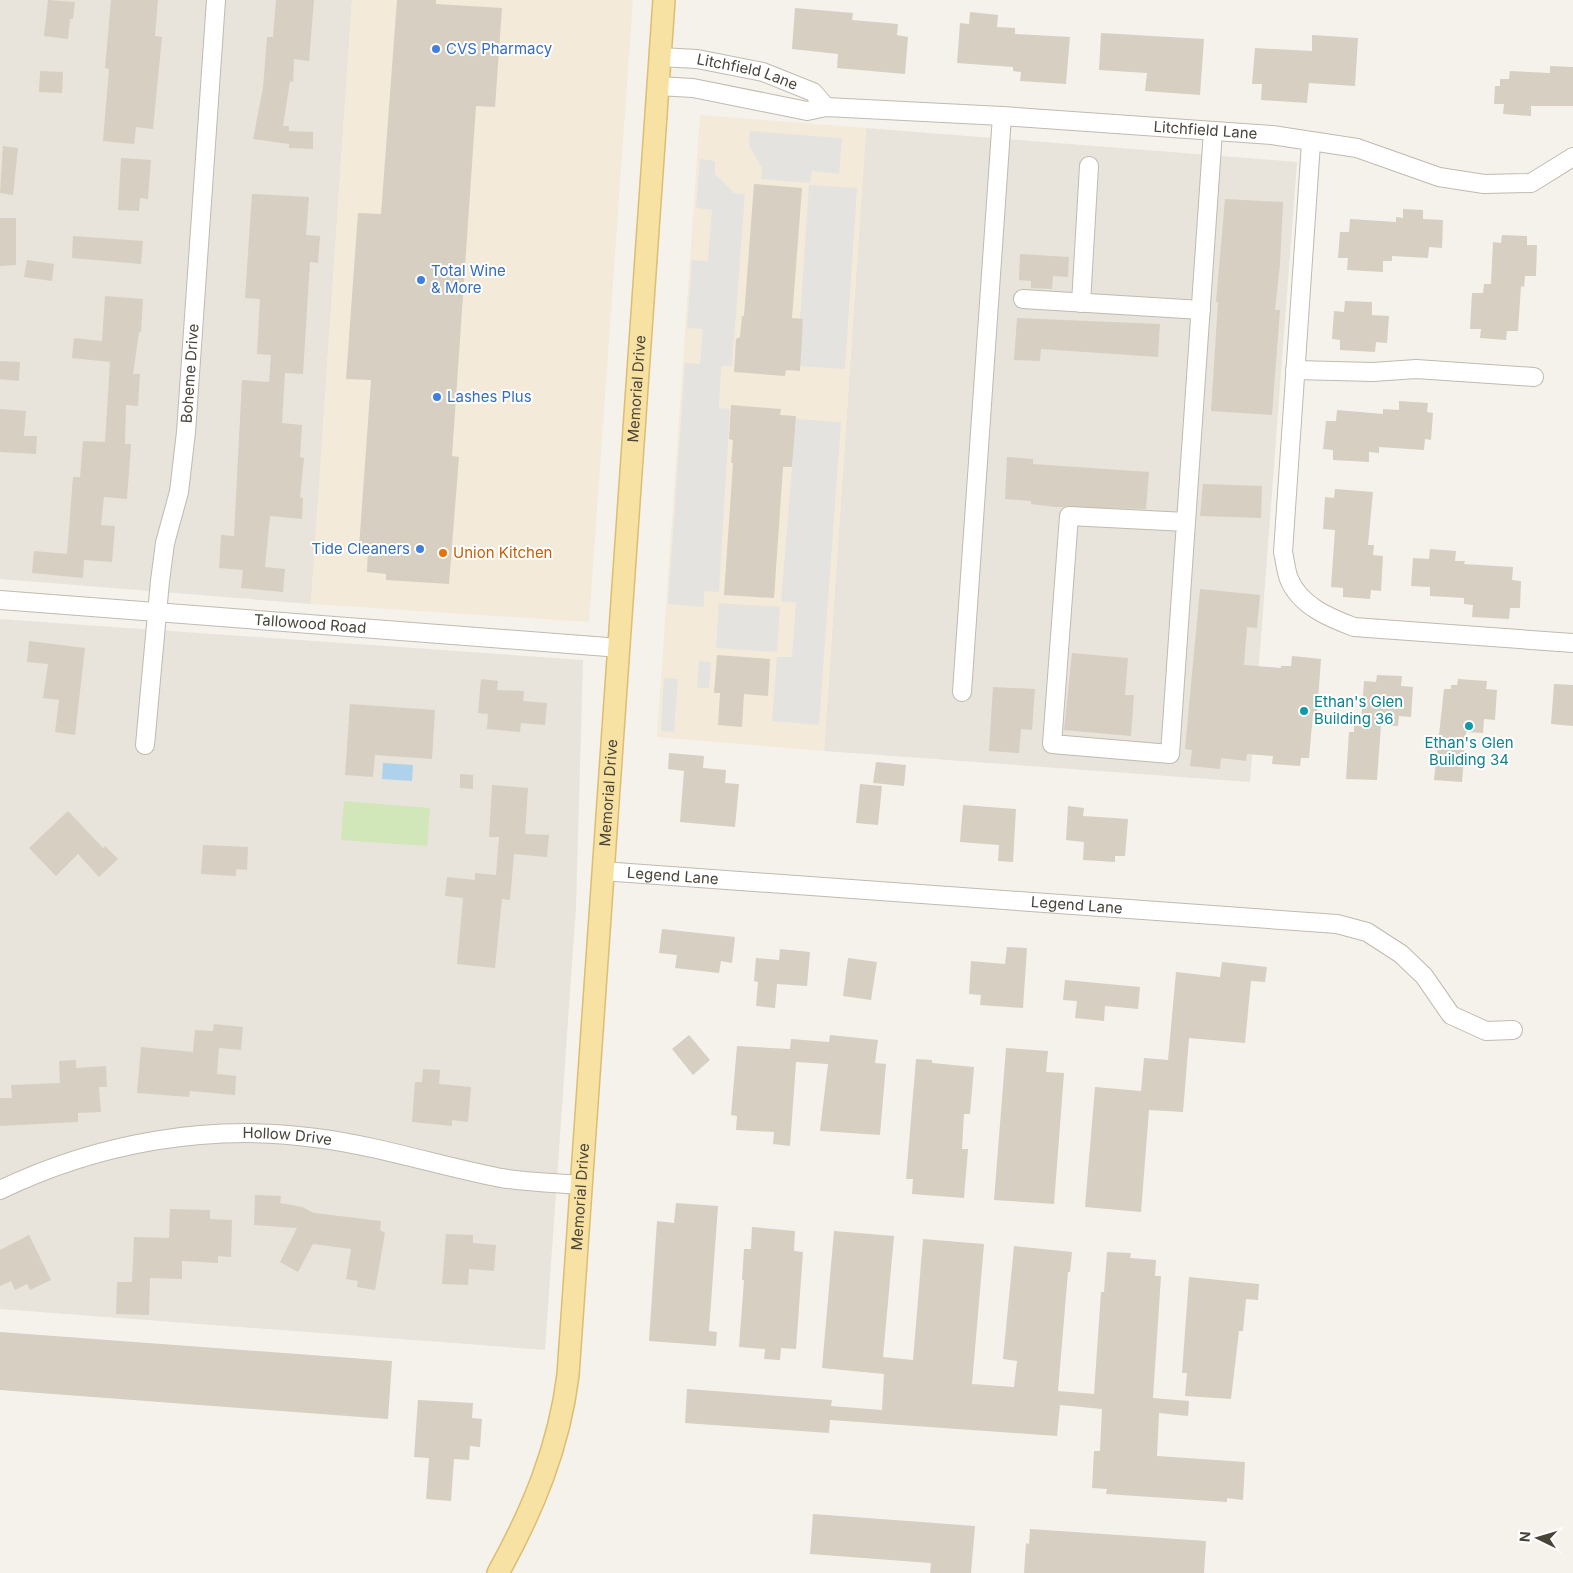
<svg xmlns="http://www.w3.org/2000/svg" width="1573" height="1573" viewBox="0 0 1573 1573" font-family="Inter,sans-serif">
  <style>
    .residential { fill: #e8e4db }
    .commercial { fill: #f4eada }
    .green { fill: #d1e6b9 }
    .parking { fill: #e4e3e0 }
    .water { fill: #aed2ec }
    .building { fill: #d6cfc2 }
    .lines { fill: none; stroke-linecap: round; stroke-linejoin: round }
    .minor-casing { stroke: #c0baaf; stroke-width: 20 }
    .major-casing { stroke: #dcbe73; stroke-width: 24 }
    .minor { stroke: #fff; stroke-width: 18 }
    .major { stroke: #f7e1a3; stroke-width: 21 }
    .shop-dot { fill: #3f7fe0; stroke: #fff; stroke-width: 2 }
    .food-dot { fill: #e8710a; stroke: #fff; stroke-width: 2 }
    .culture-dot { fill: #0f9aa8; stroke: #fff; stroke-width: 2 }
    .labels { text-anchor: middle; stroke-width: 4; stroke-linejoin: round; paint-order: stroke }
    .shop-label { font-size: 15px; fill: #366cbe; stroke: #fff; text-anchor: start }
    .street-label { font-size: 15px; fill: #49443a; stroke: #fff }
    .food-label { font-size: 15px; fill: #c56008; stroke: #fff; text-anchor: start }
    .culture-label { font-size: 15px; fill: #0d838f; stroke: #fff; text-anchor: start }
  </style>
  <rect width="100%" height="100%" fill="#f5f2ec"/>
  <g class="residential">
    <polygon points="0,0 352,0 311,604 0,579"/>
    <polygon points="866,128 1297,162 1250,782 824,751"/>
    <polygon points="0,619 583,660 576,907 545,1350 0,1309"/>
  </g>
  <g class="commercial">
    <polygon points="352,0 633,0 589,622 311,604"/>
    <polygon points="700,115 866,128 824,751 657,737"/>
  </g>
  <polygon class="green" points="344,801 430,808 427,846 341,840"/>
  <g class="parking">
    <polygon points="750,131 842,138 839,174 812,171 810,183 761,179 762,168 749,145"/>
    <polygon points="700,159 715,161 715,174 734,193 745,194 732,366 721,366 719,408 730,409 719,592 704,591 704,607 668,604 685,363 700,364 703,329 687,328 692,260 708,261 712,210 696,208"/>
    <polygon points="809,185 857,188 845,369 800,366 800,319"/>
    <polygon points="796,419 841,422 819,725 772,721 777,657 792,657 796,602 781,602"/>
    <polygon points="719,603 780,607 777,652 716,648"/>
    <polygon points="699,661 711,662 709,688 697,688"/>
    <polygon points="664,678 678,679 674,732 661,731"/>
  </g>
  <polygon class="water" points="383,763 413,765 412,781 382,779"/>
  <g class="building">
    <polygon points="48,0 75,2 73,19 70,19 68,39 44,36"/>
    <polygon points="111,0 158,0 155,36 162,37 153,129 136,127 134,144 103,141 109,69 105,68"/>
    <polygon points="276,0 314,0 309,61 294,59 293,82 290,81 283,126 289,126 289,131 313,132 313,149 289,148 289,144 253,139 263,88 267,37 273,37"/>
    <polygon points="397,0 436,0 436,4 502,8 495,107 476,106 452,456 459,457 449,584 386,580 386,574 367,572 368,548 359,547 371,380 346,379 358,213 381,214"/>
    <polygon points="795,8 853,13 852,20 898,24 897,35 908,37 905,74 837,68 838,54 792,49"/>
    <polygon points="970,12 998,15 997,27 1015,28 1015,34 1070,37 1066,84 1020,81 1021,72 1013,71 1013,67 957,63 960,23 969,24"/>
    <polygon points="1101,33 1204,39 1200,95 1145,91 1147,73 1099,70"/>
    <polygon points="1312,35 1358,38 1355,86 1309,83 1307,103 1261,100 1262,84 1252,84 1255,48 1312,51"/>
    <polygon points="1550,66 1573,67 1573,106 1531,106 1531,116 1503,114 1504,104 1494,104 1495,86 1500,86 1500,79 1509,79 1510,71 1550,73"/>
    <polygon points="40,71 63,72 62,93 39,92"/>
    <polygon points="3,146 18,148 13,195 0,193"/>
    <polygon points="121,158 151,160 148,199 140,198 139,211 118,210"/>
    <polygon points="754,184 802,188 792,318 803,319 800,371 786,370 785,376 734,372 736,339 740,337 742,316 744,316"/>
    <polygon points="252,194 309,197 306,235 320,236 318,263 310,262 303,374 285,373 282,423 302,425 300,457 304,458 300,497 303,498 302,519 270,516 265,567 285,569 283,592 241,588 243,570 219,568 221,535 234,536 242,380 269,382 271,355 257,354 260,299 245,298"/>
    <polygon points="1225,199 1283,202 1280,264 1275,310 1280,310 1272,415 1211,411 1218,302 1216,302"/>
    <polygon points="1403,209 1423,210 1423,219 1443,220 1442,248 1429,247 1428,258 1392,256 1392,261 1383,261 1383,272 1347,270 1348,258 1338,258 1340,232 1349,232 1350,219 1396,222 1396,217 1403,218"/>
    <polygon points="0,218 16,218 16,265 0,266"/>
    <polygon points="1502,235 1527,236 1527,245 1537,245 1536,276 1525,276 1524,287 1521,286 1518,331 1507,331 1506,340 1480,338 1481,329 1470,329 1472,293 1483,293 1484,284 1491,284 1493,242 1501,243"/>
    <polygon points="73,236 143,241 141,264 72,258"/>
    <polygon points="1020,254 1069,257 1068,277 1053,276 1052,289 1031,288 1031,281 1019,280"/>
    <polygon points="27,260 54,264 52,281 24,277"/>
    <polygon points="105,296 143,299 141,332 139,332 133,374 140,374 138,406 126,405 125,444 131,444 127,499 104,497 101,525 115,526 112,562 84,560 83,578 32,573 34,551 67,554 73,477 80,477 83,441 105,442 110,362 72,358 74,338 102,341"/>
    <polygon points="1345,301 1372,302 1372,315 1389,316 1387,343 1376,342 1375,352 1340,350 1340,340 1332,339 1334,311 1344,312"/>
    <polygon points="1017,318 1160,324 1158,357 1041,349 1040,361 1014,360"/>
    <polygon points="0,361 20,362 19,381 0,379"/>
    <polygon points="1399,401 1428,403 1427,412 1433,413 1431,440 1425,439 1424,450 1379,447 1379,453 1369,452 1369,462 1333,460 1333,450 1323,449 1326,421 1336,421 1337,410 1383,414 1383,409 1399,410"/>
    <polygon points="731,405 781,409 780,415 796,416 792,467 783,467 774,598 724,595 733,463 731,463 733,440 729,439"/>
    <polygon points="0,409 26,411 24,436 37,436 36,454 0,452"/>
    <polygon points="1007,457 1033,459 1033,464 1149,472 1146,509 1055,507 1031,504 1031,501 1005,499"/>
    <polygon points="1203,484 1262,486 1261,518 1200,516"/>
    <polygon points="1335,489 1373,492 1368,545 1374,545 1373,555 1383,556 1381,591 1371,590 1370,599 1343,597 1343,588 1331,587 1335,530 1323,529 1325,497 1334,498"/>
    <polygon points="1430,549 1456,551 1455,561 1465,561 1464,564 1513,567 1512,580 1521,581 1520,608 1510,608 1509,619 1472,617 1473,605 1464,604 1464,598 1430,596 1430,587 1411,586 1413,558 1429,559"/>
    <polygon points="1200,589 1260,595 1257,628 1247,627 1244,665 1281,668 1281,666 1291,666 1292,656 1321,659 1317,714 1313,714 1309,758 1301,758 1300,766 1272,764 1273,756 1247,754 1246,761 1221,758 1220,769 1190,766 1192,750 1185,749"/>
    <polygon points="29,641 85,648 75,735 55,732 59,700 43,698 48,664 27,662"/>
    <polygon points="1072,653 1128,658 1125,695 1134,695 1131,736 1064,730"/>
    <polygon points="717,655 770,659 768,696 744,694 742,727 718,725 720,693 714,693"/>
    <polygon points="1377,675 1402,676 1401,686 1413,687 1411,717 1399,716 1398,726 1381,725 1377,780 1346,779 1349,732 1354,732 1354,725 1361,725 1364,681 1376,682"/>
    <polygon points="481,679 498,681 497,690 524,691 523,701 547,703 545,725 521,723 520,732 487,729 488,714 478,713"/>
    <polygon points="1458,679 1487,681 1486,689 1497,690 1495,720 1484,719 1483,733 1466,732 1462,782 1434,780 1444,689 1451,689 1451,685 1457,685"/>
    <polygon points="1554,684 1573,685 1573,726 1551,724"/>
    <polygon points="993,687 1035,689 1032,730 1021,729 1019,753 989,751"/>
    <polygon points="350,704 435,710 432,759 375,755 373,777 345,775"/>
    <polygon points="669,753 704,756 703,768 726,770 725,783 739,784 735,827 680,822 684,771 668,769"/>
    <polygon points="876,762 906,765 904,786 873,783"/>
    <polygon points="460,774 473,775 473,789 460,788"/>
    <polygon points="860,784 882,786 878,825 856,823"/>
    <polygon points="492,785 528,788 525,834 549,835 547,857 514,854 510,900 502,899 495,968 457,964 463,898 445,896 447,877 475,880 475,873 496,875 499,837 489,837"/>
    <polygon points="963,805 1016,809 1013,862 998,861 999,845 960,842"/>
    <polygon points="1068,806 1084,808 1083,816 1128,819 1125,856 1115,856 1115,862 1083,860 1084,842 1066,840"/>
    <polygon points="68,811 103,848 105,846 118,859 99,877 78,854 56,876 29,848"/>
    <polygon points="203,845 248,847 247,870 236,869 236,876 201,874"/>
    <polygon points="662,929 735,937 732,963 721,961 719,973 675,968 677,955 659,953"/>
    <polygon points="1007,947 1027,948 1023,1008 980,1005 981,995 969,994 971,961 1005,964"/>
    <polygon points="780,949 810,952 807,986 777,984 775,1008 756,1006 758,982 754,981 756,958 779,960"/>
    <polygon points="848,958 877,962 871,1000 843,996"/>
    <polygon points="1222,962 1267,967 1265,982 1251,981 1245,1043 1189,1038 1183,1112 1149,1110 1141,1212 1085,1207 1095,1087 1141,1091 1144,1058 1168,1060 1176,972 1220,977"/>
    <polygon points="1065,980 1140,987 1138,1009 1105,1006 1104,1021 1075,1018 1077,1001 1063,1000"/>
    <polygon points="214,1024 243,1027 241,1050 219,1048 217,1074 236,1076 235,1095 190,1091 189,1097 137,1093 141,1047 193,1052 195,1030 213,1031"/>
    <polygon points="689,1035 710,1060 693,1075 672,1049"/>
    <polygon points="830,1035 878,1040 875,1063 886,1064 880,1135 820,1131 828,1064 796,1062 790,1146 773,1144 774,1132 736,1130 737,1116 731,1115 737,1046 790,1049 791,1039 829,1042"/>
    <polygon points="1006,1048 1048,1051 1046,1072 1064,1073 1054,1204 994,1200"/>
    <polygon points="916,1059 932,1060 932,1063 974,1067 970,1114 964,1114 962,1149 968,1149 964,1198 912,1194 913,1179 906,1179"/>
    <polygon points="76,1060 76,1068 106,1066 107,1087 99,1087 101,1112 78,1113 78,1122 0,1126 0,1098 12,1098 11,1085 60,1083 59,1061"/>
    <polygon points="423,1069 440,1070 439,1084 471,1087 468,1122 452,1120 452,1126 412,1122 415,1082 422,1082"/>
    <polygon points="255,1195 281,1196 280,1203 302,1207 314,1213 381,1221 380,1230 385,1233 375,1290 357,1287 358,1281 346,1279 351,1249 313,1244 298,1272 280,1262 297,1228 254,1225"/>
    <polygon points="676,1203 718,1206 709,1331 717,1332 716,1346 649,1341 657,1221 674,1223"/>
    <polygon points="170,1209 210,1210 210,1219 232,1220 231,1257 218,1256 218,1263 182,1261 182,1279 150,1278 149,1315 116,1314 117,1282 132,1282 134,1237 169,1238"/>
    <polygon points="752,1227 795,1231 794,1251 803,1252 796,1349 781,1348 780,1360 764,1359 765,1349 739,1347 744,1280 742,1280 744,1249 751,1249"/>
    <polygon points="834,1231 894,1236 883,1357 913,1360 923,1239 984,1244 972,1384 1014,1387 1017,1361 1003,1359 1014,1246 1072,1252 1070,1272 1068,1272 1058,1391 1094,1394 1101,1292 1104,1292 1107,1252 1131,1253 1130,1258 1156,1260 1155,1276 1161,1276 1153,1398 1189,1401 1188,1416 1159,1413 1157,1456 1245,1462 1243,1500 1227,1498 1227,1502 1106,1494 1107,1489 1092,1488 1094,1451 1100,1451 1102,1409 1060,1405 1057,1436 830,1420 829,1433 685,1423 687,1389 832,1400 831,1406 882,1410 884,1374 822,1368"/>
    <polygon points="446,1234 473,1235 473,1243 496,1245 494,1271 469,1269 468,1285 442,1284"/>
    <polygon points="29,1235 51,1280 30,1290 27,1284 15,1290 11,1281 0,1286 0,1250"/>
    <polygon points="1189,1277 1259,1284 1258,1300 1246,1299 1243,1331 1239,1331 1231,1399 1185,1396 1187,1373 1182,1373"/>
    <polygon points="0,1332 392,1361 388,1419 0,1390"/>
    <polygon points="418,1400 473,1403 472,1418 482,1419 480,1447 470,1446 469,1460 454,1459 451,1501 426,1499 429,1458 414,1457"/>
    <polygon points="813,1514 975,1526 971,1573 930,1573 931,1563 810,1554"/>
    <polygon points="1030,1529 1206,1541 1204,1573 1024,1573 1026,1543 1029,1544"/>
  </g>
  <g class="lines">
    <defs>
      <g id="minor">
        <path id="s1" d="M660,57L697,59L763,72L813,92L826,107"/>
        <path id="s2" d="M658,86L693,88L807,111L826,107L1002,116L1272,135L1357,148L1439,177L1484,184L1531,183L1573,157"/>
        <path d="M1311,143L1283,552C1285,561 1286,571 1289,579C1300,606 1330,618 1354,627L1573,643"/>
        <polyline points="1023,299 1201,310"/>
        <polyline points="1081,303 1089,166"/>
        <polyline points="1295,370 1373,372 1416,369 1534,377"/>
        <polyline points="1186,522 1069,516 1052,744 1170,754 1213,131"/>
        <path id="s3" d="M0,600L620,648"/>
        <polyline points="962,692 1002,116"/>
        <path id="s4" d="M145,745L160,581L165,543L179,492L186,432L216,0"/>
        <path id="s5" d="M602,871L1337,924L1367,932L1401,954L1424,976L1451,1015L1486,1031L1513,1030"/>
        <path id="s6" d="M0,1190C98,1143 209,1123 316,1138C379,1146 439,1166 501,1178C527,1182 554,1183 580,1185"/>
      </g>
      <g id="major">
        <path id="s7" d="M498,1573C533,1510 559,1447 568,1375L664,0"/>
      </g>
    </defs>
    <use href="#minor" class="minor-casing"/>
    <use href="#major" class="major-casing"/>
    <use href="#minor" class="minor"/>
    <use href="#major" class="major"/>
  </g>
  <g class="shop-dot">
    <circle cx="436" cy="49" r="5"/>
    <circle cx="421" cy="280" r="5"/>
    <circle cx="437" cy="397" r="5"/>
    <circle cx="420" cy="549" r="5"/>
  </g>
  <circle class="food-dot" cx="443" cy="553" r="5"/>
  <g class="culture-dot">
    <circle cx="1304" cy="711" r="5"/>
    <circle cx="1469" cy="726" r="5"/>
  </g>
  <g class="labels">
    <g class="shop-label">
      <text x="446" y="54">CVS Pharmacy</text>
      <text x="431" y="276">Total Wine<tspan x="431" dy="17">&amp; More</tspan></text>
      <text x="447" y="402">Lashes Plus</text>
      <text x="410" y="554" text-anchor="end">Tide Cleaners</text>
    </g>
    <g class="street-label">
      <text dy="5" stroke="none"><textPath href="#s1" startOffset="89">Litchfield Lane</textPath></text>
      <text dy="5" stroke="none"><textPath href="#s2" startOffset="551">Litchfield Lane</textPath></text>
      <text dy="5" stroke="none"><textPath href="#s4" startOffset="375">Boheme Drive</textPath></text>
      <text dy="5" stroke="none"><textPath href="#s7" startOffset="1200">Memorial Drive</textPath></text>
      <text dy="5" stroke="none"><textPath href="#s3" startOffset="311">Tallowood Road</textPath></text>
      <text dy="5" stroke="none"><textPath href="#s7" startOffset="795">Memorial Drive</textPath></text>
      <text dy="5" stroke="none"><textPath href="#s5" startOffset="71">Legend Lane</textPath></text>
      <text dy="5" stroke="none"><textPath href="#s5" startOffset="476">Legend Lane</textPath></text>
      <text dy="5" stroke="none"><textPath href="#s6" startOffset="296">Hollow Drive</textPath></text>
      <text dy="5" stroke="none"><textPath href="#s7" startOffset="390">Memorial Drive</textPath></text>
    </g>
    <g class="food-label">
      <text x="453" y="558">Union Kitchen</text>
    </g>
    <g class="culture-label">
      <text x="1314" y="707">Ethan's Glen<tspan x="1314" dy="17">Building 36</tspan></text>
      <text x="1469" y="748" text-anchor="middle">Ethan's Glen<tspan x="1469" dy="17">Building 34</tspan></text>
    </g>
  </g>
  <g transform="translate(1538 1538) rotate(275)" stroke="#ffffff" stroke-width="4" paint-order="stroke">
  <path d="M0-4L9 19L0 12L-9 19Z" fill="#49443a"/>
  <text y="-8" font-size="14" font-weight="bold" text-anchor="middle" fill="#49443a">N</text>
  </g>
</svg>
